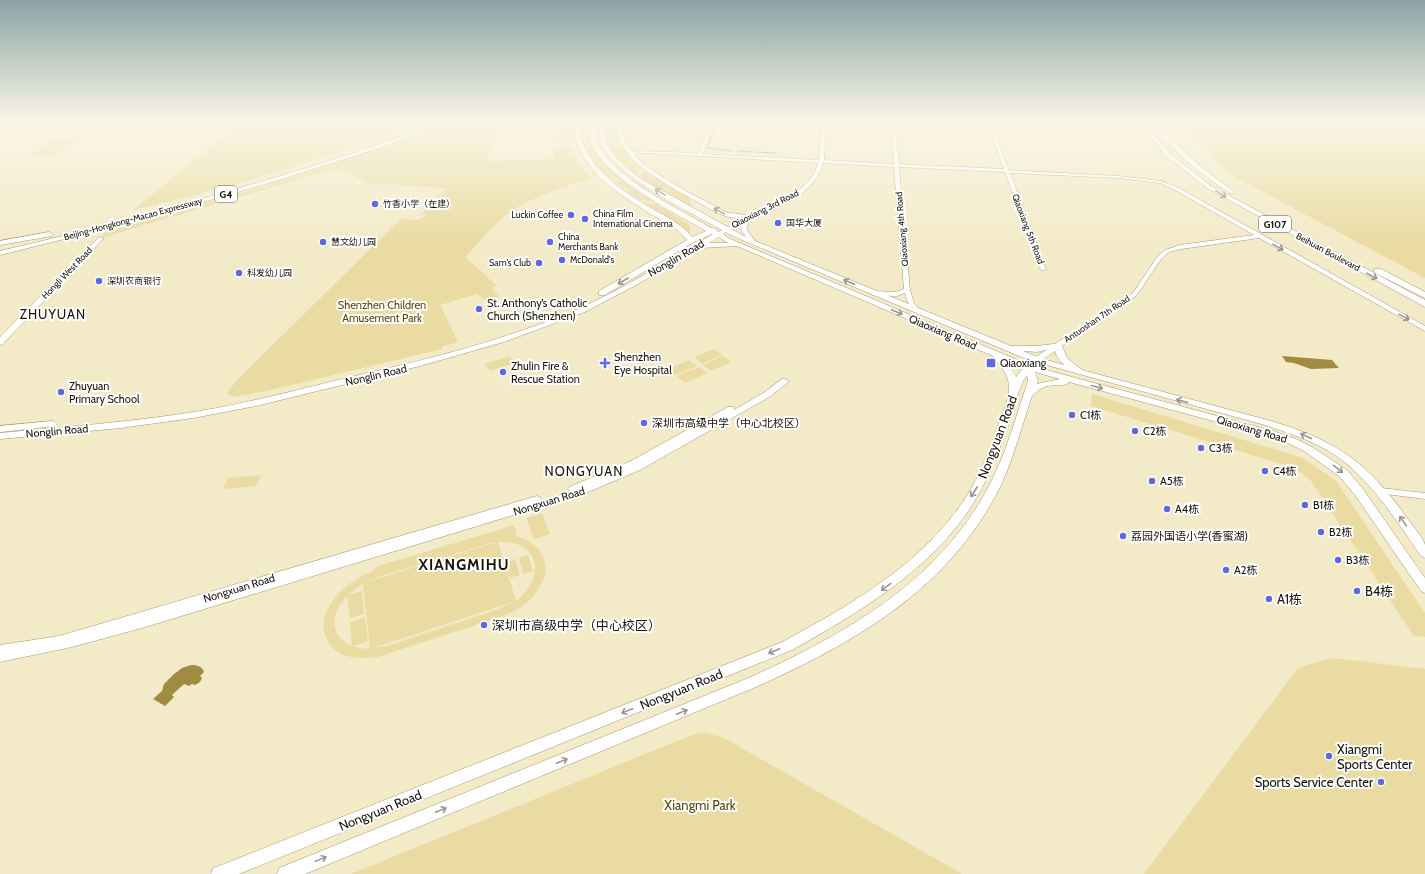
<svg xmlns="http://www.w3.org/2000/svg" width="1425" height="874" viewBox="0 0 1425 874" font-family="Cabin,'Noto Sans SC',sans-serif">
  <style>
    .green { fill: #e9dba1; fill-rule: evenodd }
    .water { fill: #9f8c41 }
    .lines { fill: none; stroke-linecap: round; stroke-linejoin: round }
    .stream { stroke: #9f8c41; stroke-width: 1 }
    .minor-casing { stroke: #a09878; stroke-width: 1 }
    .major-casing { stroke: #a09878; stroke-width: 1 }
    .highway-casing { stroke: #a09878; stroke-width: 1 }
    .minor { fill: #fff; fill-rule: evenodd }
    .major { fill: #fff; fill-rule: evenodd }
    .highway { fill: #fff; fill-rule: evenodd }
    .oneway { stroke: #979590 }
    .poi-dot { fill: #5e69e0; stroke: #fff; stroke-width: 1.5 }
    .labels { text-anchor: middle; stroke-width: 4; stroke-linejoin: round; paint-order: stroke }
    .far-poi-label { font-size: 9px; fill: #171408; stroke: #fff; text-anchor: start }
    .far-street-label { font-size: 9px; fill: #171408; stroke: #fff }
    .shield { fill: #fff; stroke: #5d5a52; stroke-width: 1 }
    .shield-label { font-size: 10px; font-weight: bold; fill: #171408 }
    .street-label { font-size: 11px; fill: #171408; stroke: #fff }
    .poi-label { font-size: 11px; fill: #171408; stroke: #fff; text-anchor: start }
    .park-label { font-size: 11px; fill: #56480c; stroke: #fff }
    .quarter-label { font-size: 13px; letter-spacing: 1px; fill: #171408; stroke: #fff }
    .near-street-label { font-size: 13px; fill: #171408; stroke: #fff }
    .near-poi-label { font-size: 13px; fill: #171408; stroke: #fff; text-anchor: start }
    .near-park-label { font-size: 13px; fill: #56480c; stroke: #fff }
    .district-label { font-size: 15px; font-weight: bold; letter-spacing: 1px; fill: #171408; stroke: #fff }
  </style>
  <rect width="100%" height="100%" fill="#f3eac8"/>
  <g class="green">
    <path d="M248,121H432C333,155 235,187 133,210L238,125Z"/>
    <path d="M452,121H578L575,139L577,144L558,142L560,131L498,133L487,161L553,159L556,147H570L580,166L592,178C565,187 535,195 512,211C494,223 480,242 465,257L497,286L492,288L499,297L486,301L477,294L440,305L458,342L441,347L442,349L275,389L234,397L227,393L238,379L401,219L419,220L426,215L421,214L446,188L369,183L337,168L101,238L107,230L266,186L395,143Z"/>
    <path d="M581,121H591C586,148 606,164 624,180L605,176L600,172L585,153L579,132Z"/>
    <polygon points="1175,121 1425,121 1425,278 1231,175"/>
    <path d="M604,126L618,130C617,145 631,158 641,167L636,175C620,161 605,149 604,126Z"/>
    <path d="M70,137L77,139C67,150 45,161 31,156L32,153L53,141Z"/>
    <polygon points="644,169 690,197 692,208 641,178 640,177"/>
    <polygon points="618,180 627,182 657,202 641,200 614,181"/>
    <polygon points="646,203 657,204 687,223 690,227 690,233 688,233"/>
    <polygon points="714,349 722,355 702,364 694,357"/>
    <polygon points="510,356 515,363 490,371 485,364"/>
    <polygon points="723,356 732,362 711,371 703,365"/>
    <polygon points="689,360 697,366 676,375 668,369"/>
    <polygon points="699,367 707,373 685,383 677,376"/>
    <polygon points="1092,394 1303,458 1336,481 1425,613 1425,637 1414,636 1311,481 1295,468 1091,406"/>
    <polygon points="261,475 256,486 223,489 228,478"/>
    <polygon points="542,513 550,534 534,539 526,518"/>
    <path d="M514,525L517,534L514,536C544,542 555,569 536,593C528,604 516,611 503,616L378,657C368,658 357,659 347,656C324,649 317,625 330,605C340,588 357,577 375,570V567ZM498,542C540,540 547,577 516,601ZM491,543H495L366,582L378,577ZM362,584H363L370,649C335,648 323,621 347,596L350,618L364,614L362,591L348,595ZM513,602L501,608L387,646L373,648Z"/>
    <polygon points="528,555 533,571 523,574 519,558"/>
    <polygon points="515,559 520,575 510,578 505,563"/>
    <polygon points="365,617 368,641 352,646 350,622"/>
    <polygon points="1332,658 1425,669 1425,874 1144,874 1298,668"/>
    <polygon points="705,733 722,737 962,874 351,874 692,735"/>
  </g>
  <g class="water">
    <polygon points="1282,356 1332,360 1339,368 1311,369 1294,363 1286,362"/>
    <path d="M191,665C197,665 202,666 204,672L200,676L202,678L200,682L195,685L192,684L189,686L184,684L172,695L174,697L165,706L153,699L162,691L164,684L174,674L182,668Z"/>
  </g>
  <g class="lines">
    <g class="stream">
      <polyline points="718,121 707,148 732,151"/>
      <polyline points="738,151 752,152"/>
      <polyline points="756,152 776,153"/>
    </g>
    <defs>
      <g id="minor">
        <path d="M712,121H716L703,154L819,160L822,121H826L824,160L894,164L891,121H895L899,164L1004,169L986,121H990L1009,170L1118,176L1161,181L1179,188L1425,326V331L1259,238L1181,249L1169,252L1161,259L1137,295L1111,314L1082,331L1040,362H1034L1033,360L1034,358L1078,329L1107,312L1133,293L1157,257L1165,250L1180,245L1254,235L1175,190L1160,183L1118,178L1010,173L1046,269L1043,271L1040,269L1005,172L899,167L910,290L914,303L923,313L920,315C911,311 907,302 905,293L897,296L873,295L870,293L873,291L896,292L904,289L894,167L823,163C816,194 777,208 752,220C743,224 735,229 726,232L723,230L724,229C753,215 810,197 818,163L646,153H637L632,155L630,154L636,151L699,153Z"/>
        <polygon points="782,379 785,379 789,381 771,396 640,470 586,493 142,628 72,647 0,662 0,645 59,636 537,496 540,497 541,499 540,501 571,492 568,489 569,487 631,461 728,407 734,407 734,410 765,392"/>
        <polygon points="1381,488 1425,493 1425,499 1378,493 1377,491 1378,489"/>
      </g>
      <g id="major">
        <path d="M576,121H582C581,127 580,134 582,140C592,173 629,195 658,212C670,219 683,225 692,237L706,231C677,214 594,173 590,137C590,132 591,126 591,121H597C596,126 595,132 596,137C600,171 684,212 712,228L716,229L718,232L722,230C690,212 609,174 600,139C598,134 600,126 600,121H606L618,128V121H624C624,127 622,134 625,140C637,170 698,196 725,212C735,214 744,213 751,218L748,223L747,230L755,241L1011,346H1037L1061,343L1067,358L1082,370L1271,421C1335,440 1366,461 1405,515C1409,522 1424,538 1425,545C1425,549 1425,554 1425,558L1421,556C1397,522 1375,486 1342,460C1320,443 1291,434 1265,425L1039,363L1035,367L1273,431L1296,439L1312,447L1347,470L1363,489L1425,578V593L1421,591L1355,495L1339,476L1304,451L1288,443L1265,435L1069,382C1065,387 1055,384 1048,386C1042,387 1037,391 1032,396C1022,425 1014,457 1001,485C951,588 856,642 756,687L305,874H277L279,868L746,679C842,636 938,583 989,486C1006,454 1016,416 1028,381L1027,375C1019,386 1016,401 1012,414C1004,437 996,460 985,482C948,560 864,610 792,650L239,874H211L213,868L219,866L782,642C853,604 929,560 971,489C982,470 990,448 997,428C1008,399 1019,383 994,359L993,356L737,246L701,248L638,284L585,312L504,342L420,366L256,406L193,418L121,428L0,439V433C65,427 130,422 194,412C250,403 304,388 359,375C434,358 508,339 578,309C625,288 669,260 713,234H712L694,242L605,295H599V291L687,240C677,227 663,221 649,213C621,195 586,174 576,140C575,134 576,127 576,121ZM605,126L618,132C620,162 673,188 696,201C704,205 712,211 720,214C728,218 736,218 745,218L742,223L741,230L746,237L641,179C629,170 609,154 605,139C604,135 605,130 605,126ZM725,232L735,237L1031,361L1027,364L728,238L723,234ZM718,237L728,243H709ZM1054,348L1057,357L1064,365L1040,358L1023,351L1037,352ZM1007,362L1023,368L1016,377ZM1035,372L1060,379L1037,384L1038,381Z"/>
        <polygon points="100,237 104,239 102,240 3,344 0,345 0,337 98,238"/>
        <polygon points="52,421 55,422 57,424 55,426 0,432 0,426"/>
      </g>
      <g id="highway">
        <path d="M442,121H451L383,147L269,183L137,221L0,255V251C81,232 161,211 240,188C308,168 376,147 442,121Z"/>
        <polygon points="1138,121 1144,121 1169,153 1211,186 1425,300 1425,307 1207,188 1165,155"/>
        <path d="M1149,121H1156C1179,148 1204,171 1234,191V193H1230C1199,174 1172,150 1149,121Z"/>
        <polygon points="49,232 53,234 52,236 0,245 0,241"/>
        <polygon points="1375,269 1381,269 1425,292 1425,298 1375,273 1374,271"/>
      </g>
    </defs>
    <use href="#minor" class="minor-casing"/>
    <use href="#major" class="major-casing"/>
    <use href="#highway" class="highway-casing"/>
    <use href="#minor" class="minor"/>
    <use href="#major" class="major"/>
    <use href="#highway" class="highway"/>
  </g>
  <defs><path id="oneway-shaft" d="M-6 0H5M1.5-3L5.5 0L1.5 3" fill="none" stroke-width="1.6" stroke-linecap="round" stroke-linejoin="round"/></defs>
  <g class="oneway">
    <use href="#oneway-shaft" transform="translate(660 192) rotate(-149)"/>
    <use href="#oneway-shaft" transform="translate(1221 194) rotate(31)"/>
    <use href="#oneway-shaft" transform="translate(719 211) rotate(-151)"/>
    <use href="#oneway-shaft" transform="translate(1278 247) rotate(29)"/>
    <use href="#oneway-shaft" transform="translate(1372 276) rotate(28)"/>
    <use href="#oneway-shaft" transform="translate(623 281) rotate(150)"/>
    <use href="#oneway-shaft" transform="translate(849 282) rotate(-157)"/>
    <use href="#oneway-shaft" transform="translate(897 312) rotate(23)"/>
    <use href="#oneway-shaft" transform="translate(1404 317) rotate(29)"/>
    <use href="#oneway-shaft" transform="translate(1097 387) rotate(15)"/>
    <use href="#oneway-shaft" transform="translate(1182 401) rotate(-165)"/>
    <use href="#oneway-shaft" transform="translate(1306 436) rotate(-156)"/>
    <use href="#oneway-shaft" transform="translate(1338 469) rotate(39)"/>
    <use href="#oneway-shaft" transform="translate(974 492) rotate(123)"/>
    <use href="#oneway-shaft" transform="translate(1403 521) rotate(-125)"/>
    <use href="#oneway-shaft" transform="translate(886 587) rotate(144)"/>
    <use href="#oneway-shaft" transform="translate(774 651) rotate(157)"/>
    <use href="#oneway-shaft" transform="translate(627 711) rotate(158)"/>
    <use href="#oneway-shaft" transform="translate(682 712) rotate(-22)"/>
    <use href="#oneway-shaft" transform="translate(562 761) rotate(-22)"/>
    <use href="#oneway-shaft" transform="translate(441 810) rotate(-22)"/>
    <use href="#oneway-shaft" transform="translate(321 859) rotate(-22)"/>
  </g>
  <linearGradient id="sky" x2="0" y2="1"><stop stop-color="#8ba4a5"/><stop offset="0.5" stop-color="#faf6e6"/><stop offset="1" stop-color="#faf6e6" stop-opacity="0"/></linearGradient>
  <rect width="1425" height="244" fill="url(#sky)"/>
  <g class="poi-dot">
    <circle cx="375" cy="204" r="4"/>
    <circle cx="571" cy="215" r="4"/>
    <circle cx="585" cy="219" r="4"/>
    <circle cx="778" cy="223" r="4"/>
    <circle cx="323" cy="242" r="4"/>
    <circle cx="550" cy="242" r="4"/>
    <circle cx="562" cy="260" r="4"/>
    <circle cx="539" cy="263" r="4"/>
    <circle cx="239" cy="273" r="4"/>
    <circle cx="99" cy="281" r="4"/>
    <circle cx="479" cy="309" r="4"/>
    <path d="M603 357h4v4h4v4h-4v4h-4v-4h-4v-4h4z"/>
    <rect x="986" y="358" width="10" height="10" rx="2"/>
    <circle cx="503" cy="372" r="4"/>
    <circle cx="61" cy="392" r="4"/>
    <circle cx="1072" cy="415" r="4"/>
    <circle cx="644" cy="423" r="4"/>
    <circle cx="1135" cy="431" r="4"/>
    <circle cx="1201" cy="448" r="4"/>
    <circle cx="1265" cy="471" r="4"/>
    <circle cx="1152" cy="481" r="4"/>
    <circle cx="1305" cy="505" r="4"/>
    <circle cx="1167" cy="509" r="4"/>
    <circle cx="1321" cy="532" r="4"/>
    <circle cx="1123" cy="536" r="4"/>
    <circle cx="1338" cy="560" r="4"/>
    <circle cx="1226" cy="570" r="4"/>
    <circle cx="1357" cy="591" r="4"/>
    <circle cx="1269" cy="599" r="4"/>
    <circle cx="484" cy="625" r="4"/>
    <circle cx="1329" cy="756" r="4"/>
    <circle cx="1381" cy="782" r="4"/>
  </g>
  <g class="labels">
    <g class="far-poi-label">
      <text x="383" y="207">竹香小学（在建）</text>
      <text x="593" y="217">China Film<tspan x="593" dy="10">International Cinema</tspan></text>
      <text x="563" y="218" text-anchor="end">Luckin Coffee</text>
      <text x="786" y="226">国华大厦</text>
      <text x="558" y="240">China<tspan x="558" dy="10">Merchants Bank</tspan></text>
      <text x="331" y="245">慧文幼儿园</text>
      <text x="570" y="263">McDonald's</text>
      <text x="531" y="266" text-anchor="end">Sam's Club</text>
      <text x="247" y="276">科发幼儿园</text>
      <text x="107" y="284">深圳农商银行</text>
    </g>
    <g class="far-street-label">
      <text transform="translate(765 209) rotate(-27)" y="3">Qiaoxiang 3rd Road</text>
      <text transform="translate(133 219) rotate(-15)" y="3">Beijing-Hongkong-Macao Expressway</text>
      <text transform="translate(902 229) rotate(-95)" y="3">Qiaoxiang 4th Road</text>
      <text transform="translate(1028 229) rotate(69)" y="3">Qiaoxiang 5th Road</text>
      <text transform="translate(1328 252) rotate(28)" y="3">Beihuan Boulevard</text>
      <text transform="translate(67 273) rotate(-46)" y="3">Hongli West Road</text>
      <text transform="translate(1097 319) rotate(-34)" y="3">Antuoshan 7th Road</text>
    </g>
    <g class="shield">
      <rect x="215" y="186" width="22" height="16" rx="3"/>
      <rect x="1259" y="216" width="32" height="16" rx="3"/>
    </g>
    <g class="shield-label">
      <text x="226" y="198">G4</text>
      <text x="1275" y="228">G107</text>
    </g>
    <g class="street-label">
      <text transform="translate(676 258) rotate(-30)" y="4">Nonglin Road</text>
      <text transform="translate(943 332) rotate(23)" y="4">Qiaoxiang Road</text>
      <text transform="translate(376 375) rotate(-13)" y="4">Nonglin Road</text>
      <text transform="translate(1252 429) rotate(16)" y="4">Qiaoxiang Road</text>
      <text transform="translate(57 431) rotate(-5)" y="4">Nonglin Road</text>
      <text transform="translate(549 501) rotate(-17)" y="4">Nongxuan Road</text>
      <text transform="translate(239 588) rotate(-17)" y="4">Nongxuan Road</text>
    </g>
    <g class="poi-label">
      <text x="487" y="307">St. Anthony’s Catholic<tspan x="487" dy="13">Church (Shenzhen)</tspan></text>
      <text x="614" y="361">Shenzhen<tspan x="614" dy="13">Eye Hospital</tspan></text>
      <text x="1000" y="367">Qiaoxiang</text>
      <text x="511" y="370">Zhulin Fire &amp;<tspan x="511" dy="13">Rescue Station</tspan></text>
      <text x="69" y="390">Zhuyuan<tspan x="69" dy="13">Primary School</tspan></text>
      <text x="1080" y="419">C1栋</text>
      <text x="652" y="427">深圳市高级中学（中心北校区）</text>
      <text x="1143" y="435">C2栋</text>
      <text x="1209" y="452">C3栋</text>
      <text x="1273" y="475">C4栋</text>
      <text x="1160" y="485">A5栋</text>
      <text x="1313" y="509">B1栋</text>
      <text x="1175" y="513">A4栋</text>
      <text x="1329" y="536">B2栋</text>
      <text x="1131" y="540">荔园外国语小学(香蜜湖)</text>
      <text x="1346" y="564">B3栋</text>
      <text x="1234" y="574">A2栋</text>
    </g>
    <g class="park-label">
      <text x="382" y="309">Shenzhen Children<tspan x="382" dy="13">Amusement Park</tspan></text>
    </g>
    <g class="quarter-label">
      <text x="53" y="319">ZHUYUAN</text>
      <text x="584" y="476">NONGYUAN</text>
    </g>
    <g class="near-street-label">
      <text transform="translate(997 437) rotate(-69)" y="5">Nongyuan Road</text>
      <text transform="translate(681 689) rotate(-22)" y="5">Nongyuan Road</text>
      <text transform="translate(380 810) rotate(-22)" y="5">Nongyuan Road</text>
    </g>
    <g class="near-poi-label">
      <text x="1365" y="596">B4栋</text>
      <text x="1277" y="604">A1栋</text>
      <text x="492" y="630">深圳市高级中学（中心校区）</text>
      <text x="1337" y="754">Xiangmi<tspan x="1337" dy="15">Sports Center</tspan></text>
      <text x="1373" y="787" text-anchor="end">Sports Service Center</text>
    </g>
    <g class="near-park-label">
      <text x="700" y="810">Xiangmi Park</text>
    </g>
    <g class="district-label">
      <text x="464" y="570">XIANGMIHU</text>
    </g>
  </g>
</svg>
